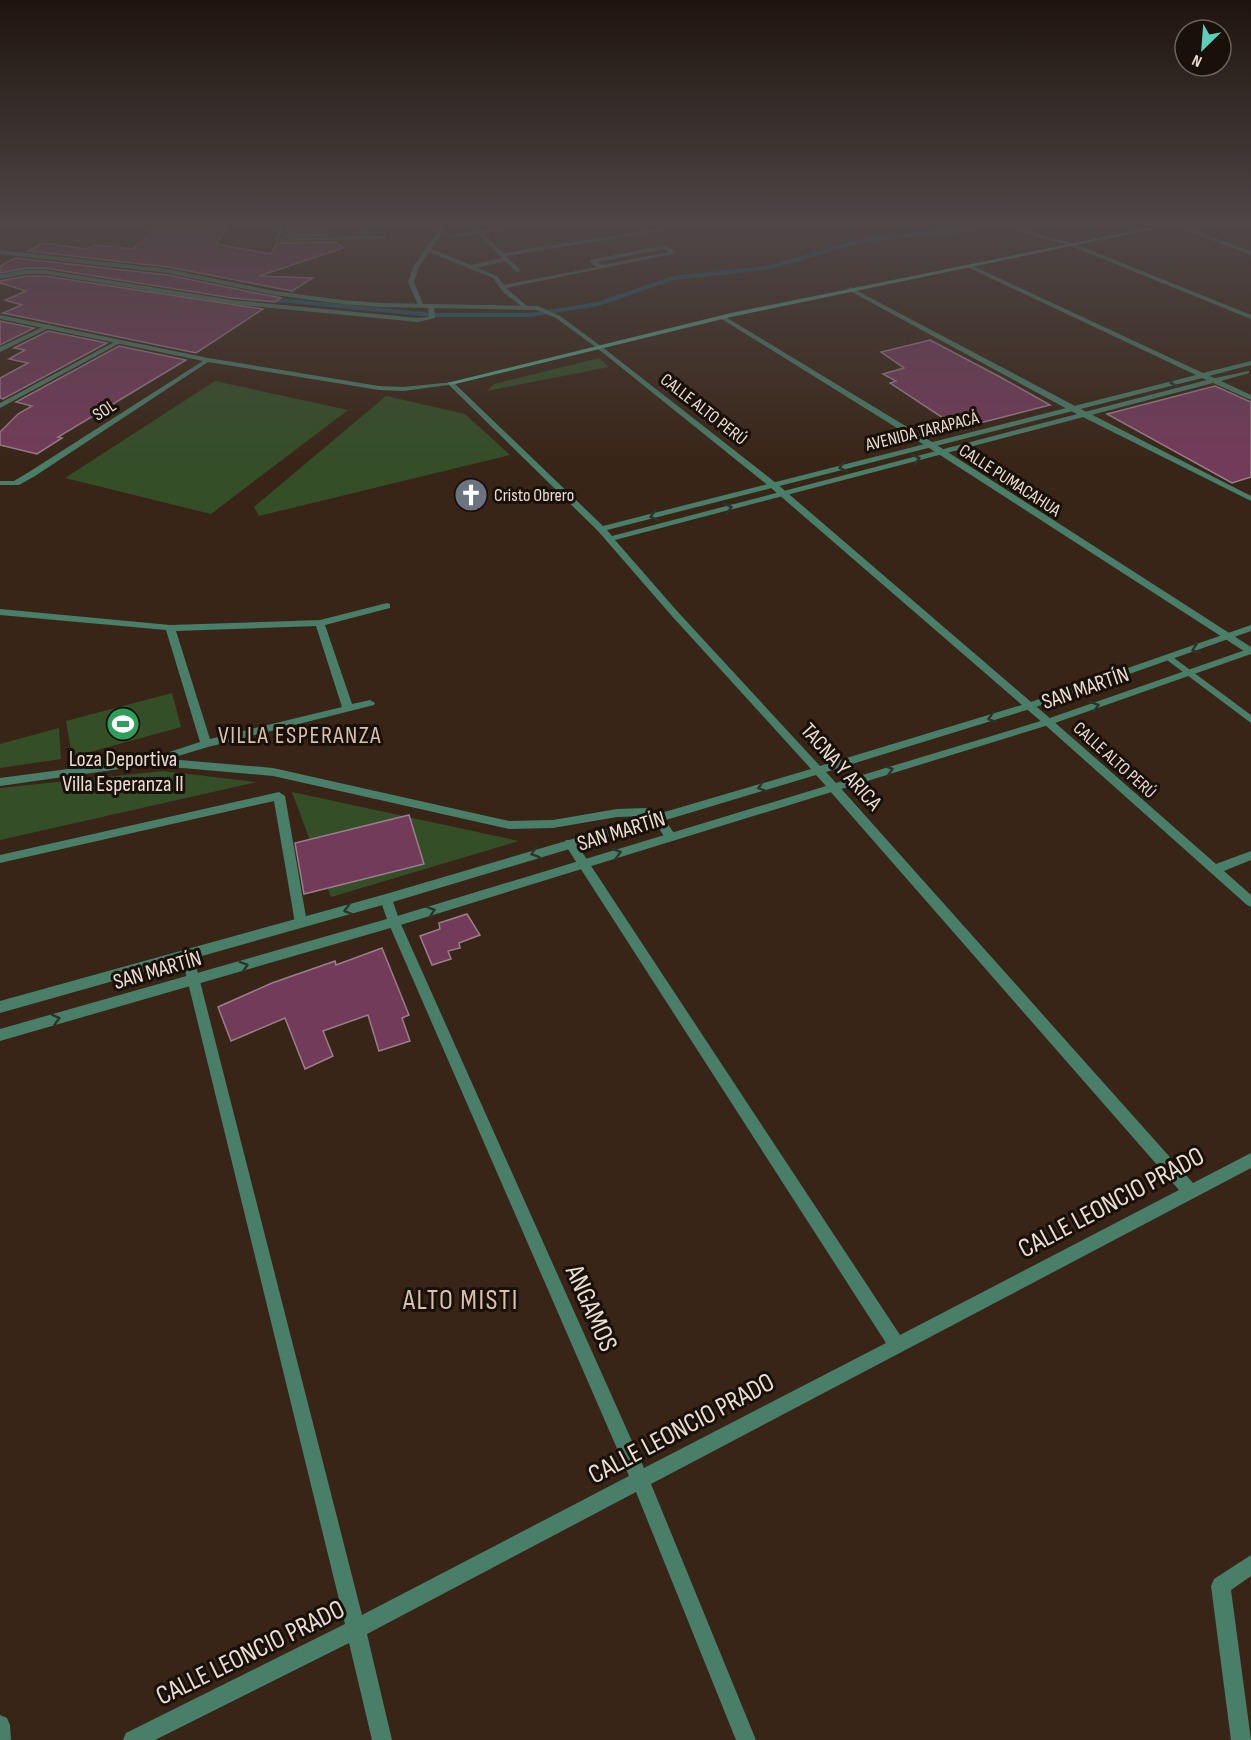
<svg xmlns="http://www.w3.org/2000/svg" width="1251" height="1740" viewBox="0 0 1251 1740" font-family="'Sofia Sans Condensed',sans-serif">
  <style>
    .green { fill: #344e28 }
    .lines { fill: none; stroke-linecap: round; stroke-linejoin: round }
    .stream { stroke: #165d6c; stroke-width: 4 }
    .building { fill: #733b5a; stroke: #997e8b; stroke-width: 1.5 }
    .pedestrian { fill: #497e68; fill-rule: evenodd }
    .minor { fill: #497e68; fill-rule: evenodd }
    .tertiary { fill: #497e68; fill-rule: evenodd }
    .secondary { fill: #54ad8b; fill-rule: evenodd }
    .oneway { stroke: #2a362b }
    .labels { text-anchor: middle; stroke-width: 6; stroke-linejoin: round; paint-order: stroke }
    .far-street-label { font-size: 18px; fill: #eaddd4; stroke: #19100a }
    .far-poi-label { font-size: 18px; fill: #eaddd4; stroke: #19100a; text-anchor: start }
    .street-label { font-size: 22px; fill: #eaddd4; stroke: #19100a }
    .poi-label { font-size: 22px; fill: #eaddd4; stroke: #19100a }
    .neighbourhood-label { font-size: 24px; letter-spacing: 1.5px; fill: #dac0af; stroke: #19100a }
    .near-street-label { font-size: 27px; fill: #eaddd4; stroke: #19100a }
    .near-neighbourhood-label { font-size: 28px; letter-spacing: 1.5px; fill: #dac0af; stroke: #19100a }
  </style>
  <rect width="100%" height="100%" fill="#392517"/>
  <g class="green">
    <polygon points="599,358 609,367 487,391 494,384"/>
    <polygon points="215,381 348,410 211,514 65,478"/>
    <polygon points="386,396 465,414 510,455 259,516 254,507"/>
    <polygon points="172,693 181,727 72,757 66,721"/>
    <polygon points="59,728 61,759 0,768 0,744"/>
    <polygon points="163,771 257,782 0,840 0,788"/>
    <polygon points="292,792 519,841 331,897"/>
  </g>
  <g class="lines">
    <g class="stream">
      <polyline points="0,274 49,267"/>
      <polyline points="268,299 433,315 530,315 598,304 673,278 767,268 863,240 974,229 985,223"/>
    </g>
  </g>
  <g class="building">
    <polygon points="161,223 229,224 216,244 271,254 277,243 336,242 343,248 259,276 313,278 292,291 168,267 28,251 43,243 87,249 95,245 133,249"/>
    <polygon points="316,224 328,235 284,236 288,225"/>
    <polygon points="15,258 168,275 281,298 275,302 232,298 45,268 26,268 0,273 0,266"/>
    <polygon points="26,276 45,276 263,309 196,353 3,313 22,305 5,300 26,291 0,283 0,281"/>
    <polygon points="0,321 34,328 0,345"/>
    <polygon points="48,331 107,343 3,399 0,398 0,378 28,363 9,359 25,350 14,348"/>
    <polygon points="930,340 1002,378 1050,405 976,424 971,422 955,426 890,383 896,381 883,374 904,368 881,352"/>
    <polygon points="119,346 186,360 58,437 62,438 37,454 0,445 0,432 18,414 32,406 16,402"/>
    <polygon points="1215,386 1251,402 1251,477 1232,483 1107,414"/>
    <polygon points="409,815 424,864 304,894 295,843"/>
    <polygon points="467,914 480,935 459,943 460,948 448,951 451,959 432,965 420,936 440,929 439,923"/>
    <polygon points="382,948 409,1015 402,1018 410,1041 379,1051 368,1015 323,1031 333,1056 305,1069 285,1018 231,1041 218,1007 272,983 335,961 336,965"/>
  </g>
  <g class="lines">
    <polygon class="pedestrian" points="279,792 285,796 307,923 305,926 297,926 295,923 274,801 0,863 0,855"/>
    <g class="minor">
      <polygon points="281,223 287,223 280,238 359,236 367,223 373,223 365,236 384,235 387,237 384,239 274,241"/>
      <path d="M443,223H449L431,249L471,265L502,258L478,234L450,238L448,235L537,223H550L483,233L503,253L657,229L660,231L506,256L520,270L517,272L505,261L477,268L497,276L504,285L597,267L590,262V260L665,245L677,253L506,288L527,306V308L525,309L504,293L493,278L429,252L419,267L414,282L424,306L419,307L408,282L413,267ZM664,249L669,252L602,265L597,262Z"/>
      <polygon points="767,223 793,223 776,227"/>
      <polygon points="988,223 996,223 1075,244 1251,315 1251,319 1071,246"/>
      <polygon points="1167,223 1174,223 1251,251 1251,255"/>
      <polygon points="26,270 45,270 232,300 418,318 429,317 428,306 431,304 434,306 435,318 418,322 232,304 45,274 26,274 0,279 0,275"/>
      <polygon points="850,287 1075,406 1251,496 1251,501 1069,410 848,290"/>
      <polygon points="720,316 724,316 932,442 1251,647 1251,654 1247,653 926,446 720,318"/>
      <polygon points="49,324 52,326 51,327 0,352 0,347"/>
      <polygon points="118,340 121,342 120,343 0,408 0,403"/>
      <polygon points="597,346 601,346 776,483 1052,720 1216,864 1251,851 1251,860 1224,871 1251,895 1251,907 1247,905 1044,724 770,487 597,348"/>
      <polygon points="206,359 211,360 35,476 19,485 0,485 0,481 14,481 29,472"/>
      <path d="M387,603L390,604V608L325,625L352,704L370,700L375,703L374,705L208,747L168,759L273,768L509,821L553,820L617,809L647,808L661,814L676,836L674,839H666L653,820L645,816L617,817L553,828L509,829L273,776L148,765L0,786V778L151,758L200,742L166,630L0,615V609L170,625L320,620ZM316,626L342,707L210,739L176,631Z"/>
      <polygon points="1170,655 1251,715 1251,723 1167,660 1167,656"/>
      <polygon points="833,783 837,784 1193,1183 1251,1153 1251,1168 651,1484 756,1740 736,1740 636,1492 367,1634 392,1740 372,1740 349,1643 155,1740 123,1740 126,1733 345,1624 181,954 182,950 187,949 192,950 193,954 362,1615 629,1476 388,922 380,899 382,896 390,896 392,899 400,922 644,1468 886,1343 566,846 564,843 566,840 574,840 900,1335 1179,1190 829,790 827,787"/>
      <polygon points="1251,1555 1251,1576 1231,1590 1251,1740 1231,1740 1211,1586 1214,1579"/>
      <polygon points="0,1715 7,1718 10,1725 11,1740 0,1740"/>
    </g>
    <g class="tertiary">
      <polygon points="0,250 168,269 274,291 342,300 381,303 538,306 560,316 602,347 597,348 556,318 537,310 381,307 342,304 274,295 168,273 0,254"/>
      <path d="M967,265H971L1203,373L1251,361V365L1209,376L1215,378L1249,371V373L1221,381L1251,395V400L1213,383L615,540L677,611L820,766L1025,704L1251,625V631L1033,708L826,772L836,783L1044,720L1251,648V654L1052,724L394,927L0,1041V1029L394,917L826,786L816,775L386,904L0,1013V1001L386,894L811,769L671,615L598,531L449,385L403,391L379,390L208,362L0,319V315L208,358L379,386L403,387L453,382L603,526L1196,375L967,267ZM1202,378L1207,380L612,536L607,530Z"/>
    </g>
    <polygon class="secondary" points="1172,223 1182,223 731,317 451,385 447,383 731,313"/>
  </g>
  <defs><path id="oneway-chevron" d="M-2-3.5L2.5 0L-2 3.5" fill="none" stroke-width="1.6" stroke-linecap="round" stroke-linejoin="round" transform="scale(1.5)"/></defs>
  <g class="oneway">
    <use href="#oneway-chevron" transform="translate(1174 382) rotate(166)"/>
    <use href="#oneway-chevron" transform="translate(916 459) rotate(-15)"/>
    <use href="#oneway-chevron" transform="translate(843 467) rotate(166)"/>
    <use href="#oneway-chevron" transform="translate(728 508) rotate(-15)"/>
    <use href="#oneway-chevron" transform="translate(654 516) rotate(165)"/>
    <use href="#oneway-chevron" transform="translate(1196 649) rotate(160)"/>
    <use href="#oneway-chevron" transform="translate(1095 706) rotate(-19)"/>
    <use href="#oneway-chevron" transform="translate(992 718) rotate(163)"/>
    <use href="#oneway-chevron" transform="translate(889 770) rotate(-17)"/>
    <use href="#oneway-chevron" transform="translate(762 787) rotate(164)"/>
    <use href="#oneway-chevron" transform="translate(535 853) rotate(163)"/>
    <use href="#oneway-chevron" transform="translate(617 853) rotate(-17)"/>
    <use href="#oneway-chevron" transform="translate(348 910) rotate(164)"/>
    <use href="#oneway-chevron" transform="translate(431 911) rotate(-17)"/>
    <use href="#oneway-chevron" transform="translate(244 966) rotate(-16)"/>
    <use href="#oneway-chevron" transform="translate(56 1019) rotate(-15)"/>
  </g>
  <linearGradient id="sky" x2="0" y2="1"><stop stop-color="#1f140d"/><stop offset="0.48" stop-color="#4e4647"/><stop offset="1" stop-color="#4e4647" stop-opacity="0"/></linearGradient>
  <rect width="1251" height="466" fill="url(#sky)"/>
  <defs>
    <symbol id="church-disc" viewBox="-11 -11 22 22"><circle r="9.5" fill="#6b7280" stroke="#19100a"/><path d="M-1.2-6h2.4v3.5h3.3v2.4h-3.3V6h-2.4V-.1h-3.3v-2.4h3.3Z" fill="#fff"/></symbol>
    <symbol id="stadium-disc" viewBox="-11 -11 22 22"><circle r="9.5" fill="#2e9e5b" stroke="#19100a"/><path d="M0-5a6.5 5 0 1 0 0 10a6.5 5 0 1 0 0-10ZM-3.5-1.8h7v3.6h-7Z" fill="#fff"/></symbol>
  </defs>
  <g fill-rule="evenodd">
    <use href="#church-disc" x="452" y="476" width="38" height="38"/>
    <use href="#stadium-disc" x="104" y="705" width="38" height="38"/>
  </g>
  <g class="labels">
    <g class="far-street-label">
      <text transform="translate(704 409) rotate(38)" y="6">CALLE ALTO PERÚ</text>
      <text transform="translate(104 410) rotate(-33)" y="6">SOL</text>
      <text transform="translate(922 431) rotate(-14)" y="6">AVENIDA TARAPACÁ</text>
      <text transform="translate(1010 480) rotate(33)" y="6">CALLE PUMACAHUA</text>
      <text transform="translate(1115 760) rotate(42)" y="6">CALLE ALTO PERÚ</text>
    </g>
    <g class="far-poi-label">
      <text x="494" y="501">Cristo Obrero</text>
    </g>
    <g class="street-label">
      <text transform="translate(1085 687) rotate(-19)" y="8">SAN MARTÍN</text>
      <text transform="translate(842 766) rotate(48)" y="8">TACNA Y ARICA</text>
      <text transform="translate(621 830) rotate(-17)" y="8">SAN MARTÍN</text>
      <text transform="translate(157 969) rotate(-16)" y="8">SAN MARTÍN</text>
    </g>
    <g class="poi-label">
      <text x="123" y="766">Loza Deportiva<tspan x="123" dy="25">Villa Esperanza II</tspan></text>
    </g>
    <g class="neighbourhood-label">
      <text x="300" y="743">VILLA ESPERANZA</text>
    </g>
    <g class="near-street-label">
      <text transform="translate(1111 1202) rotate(-28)" y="9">CALLE LEONCIO PRADO</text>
      <text transform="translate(592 1308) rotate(66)" y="9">ANGAMOS</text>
      <text transform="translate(681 1428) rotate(-28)" y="9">CALLE LEONCIO PRADO</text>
      <text transform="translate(250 1652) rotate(-26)" y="9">CALLE LEONCIO PRADO</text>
    </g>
    <g class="near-neighbourhood-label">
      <text x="461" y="1309">ALTO MISTI</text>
    </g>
  </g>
  <g transform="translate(1203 48) rotate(205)"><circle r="28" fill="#19100a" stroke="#6d625b" stroke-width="1.5"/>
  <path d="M0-4.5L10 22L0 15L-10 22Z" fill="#5cceba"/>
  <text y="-9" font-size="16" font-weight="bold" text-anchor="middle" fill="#eaddd4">N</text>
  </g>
</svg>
